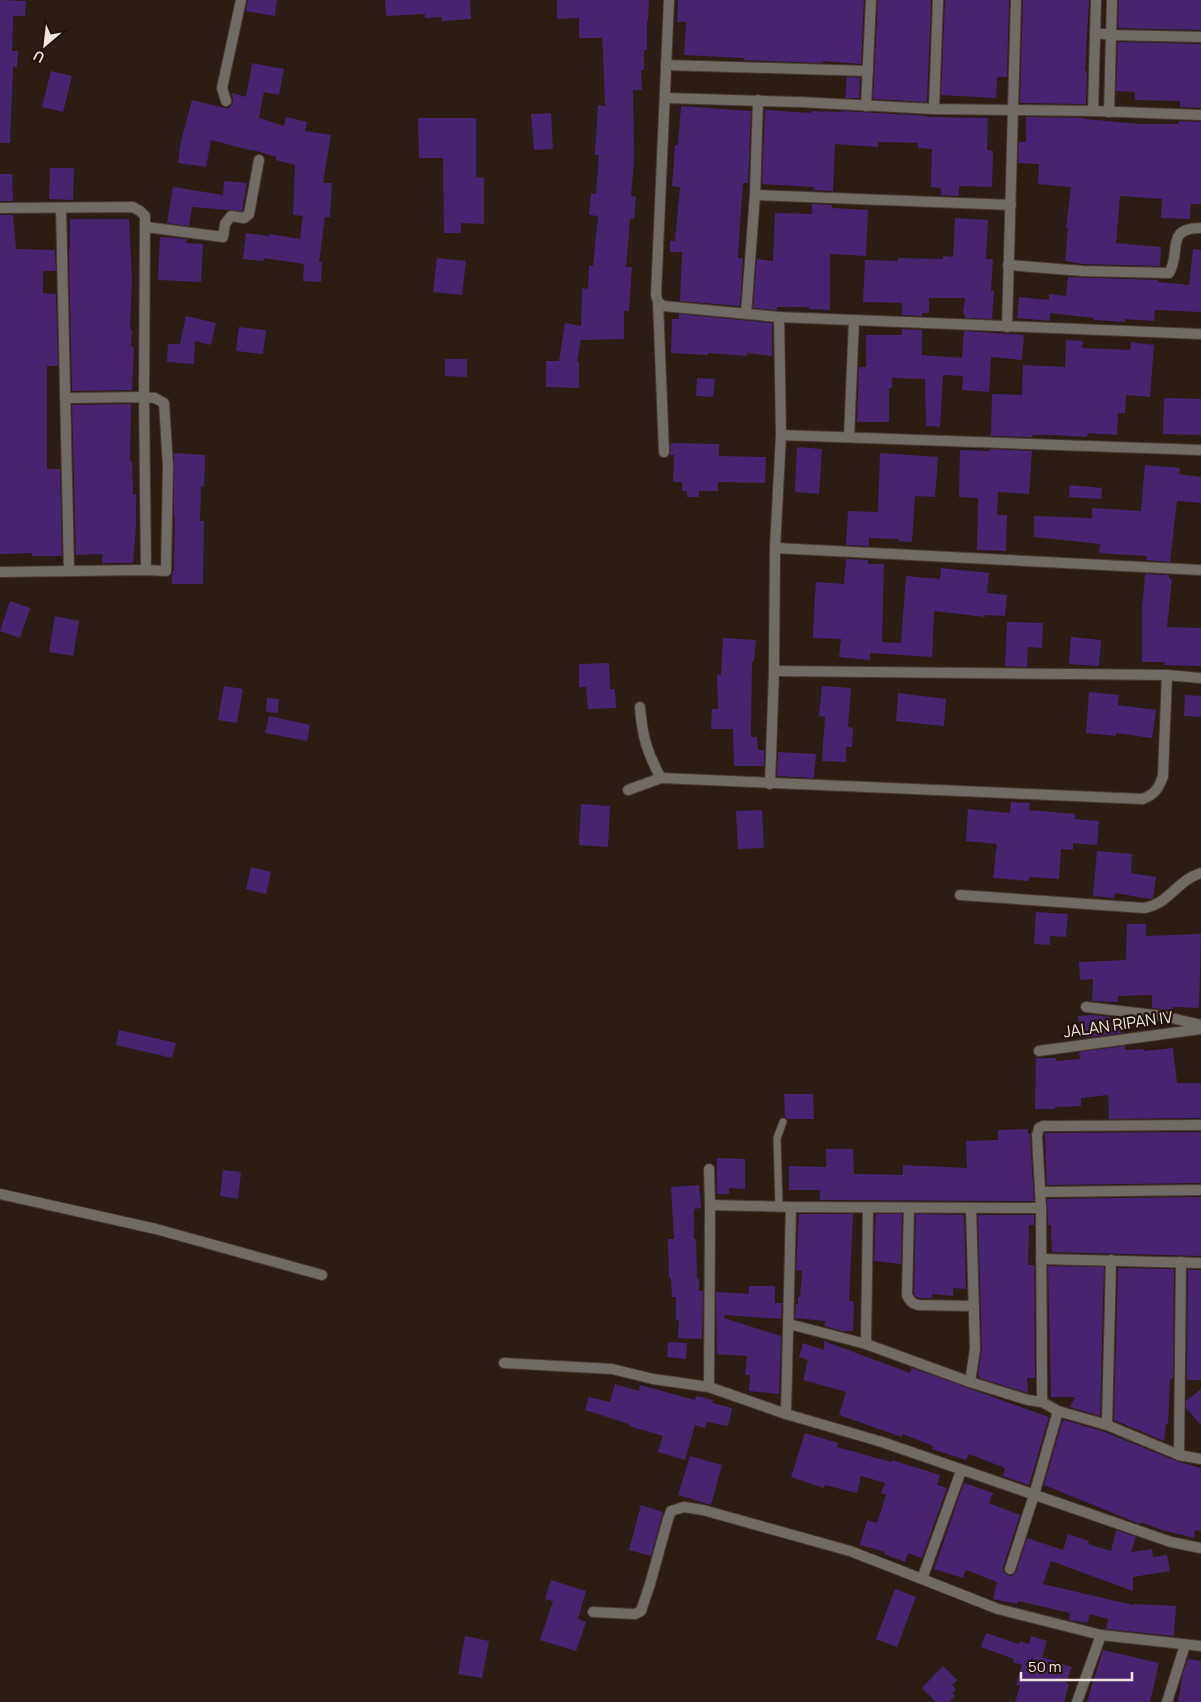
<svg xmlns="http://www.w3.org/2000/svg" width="1201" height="1702" viewBox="0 0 1201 1702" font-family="Manrope,sans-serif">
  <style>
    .building { fill: #482470 }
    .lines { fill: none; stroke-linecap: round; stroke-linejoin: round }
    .lane-casing { stroke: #473931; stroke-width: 9 }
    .street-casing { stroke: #473931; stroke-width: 12 }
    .lane { stroke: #716b65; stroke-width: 7 }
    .street { stroke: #716b65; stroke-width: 10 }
    .labels { text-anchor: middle; stroke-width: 4.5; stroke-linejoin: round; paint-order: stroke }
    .street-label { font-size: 16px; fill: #f0e6e0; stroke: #21130b }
  </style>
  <rect width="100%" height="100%" fill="#2b1d14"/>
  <g class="building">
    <polygon points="0,0 26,1 25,16 13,16 12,51 18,51 17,67 13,67 10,143 0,143"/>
    <polygon points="248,0 277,0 275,16 246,11"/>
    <polygon points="385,0 470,0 471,19 442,21 442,17 425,18 425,14 386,16"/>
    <polygon points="557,0 649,0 648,21 647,21 647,50 644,50 644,70 641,70 642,90 633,90 634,159 631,196 636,197 634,219 630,219 626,267 632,267 629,311 624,311 624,339 581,340 577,361 579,362 579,388 546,387 546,361 559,361 565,323 581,326 582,288 588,289 589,266 593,266 598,216 589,215 591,193 596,194 599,155 595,155 598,105 605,106 603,50 602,38 579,38 579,18 557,19"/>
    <polygon points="678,0 864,0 861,64 823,61 823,63 744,60 744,58 684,55 686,22 677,22"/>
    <polygon points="878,0 931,0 927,102 873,99"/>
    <polygon points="945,0 1009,0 1007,77 997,77 996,98 941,95"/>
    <polygon points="1023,0 1089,0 1085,71 1087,71 1086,104 1020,103"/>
    <polygon points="1119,0 1201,0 1201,30 1118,28"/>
    <polygon points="1118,42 1201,44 1201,108 1180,107 1180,101 1135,100 1135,92 1116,91"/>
    <polygon points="252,63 284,69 279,95 264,92 259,118 284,126 286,117 307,122 305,131 331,135 323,183 332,183 330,217 325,217 319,262 322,262 321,282 303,281 304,264 264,258 264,261 243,259 246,233 269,236 270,234 300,239 303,216 293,215 295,165 276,160 276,157 253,150 253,151 211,140 206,167 178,163 181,141 192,100 229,109 233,102 232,93 246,97"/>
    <polygon points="51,71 72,76 63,112 42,107"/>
    <polygon points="847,77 860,78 859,98 845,98"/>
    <polygon points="681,106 751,111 748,183 743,183 740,224 738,258 743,258 740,306 680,301 682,252 670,252 670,241 675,241 680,187 672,186 675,145 678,145"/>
    <polygon points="765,110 810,113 811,111 840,112 844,111 927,116 927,117 988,118 987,150 993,151 992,187 959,186 959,196 941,195 941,188 931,187 932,149 918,148 918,143 878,142 878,147 835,144 833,191 813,190 814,187 762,184"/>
    <polygon points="551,113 553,149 534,150 531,114"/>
    <polygon points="1026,117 1085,118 1085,119 1140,124 1178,124 1179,121 1201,122 1201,204 1191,204 1190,219 1161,218 1162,199 1120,196 1116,243 1161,247 1160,266 1083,264 1065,261 1068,228 1066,228 1071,187 1038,184 1039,164 1018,163 1019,142 1026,142"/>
    <polygon points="418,118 476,118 476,177 484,178 484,224 461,223 461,233 444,233 443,158 419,158"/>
    <polygon points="50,168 74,168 73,200 49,199"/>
    <polygon points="0,174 12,174 13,201 0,201"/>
    <polygon points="224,181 247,183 242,211 192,207 189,226 167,223 173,187 223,195"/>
    <polygon points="812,204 832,205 832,208 868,210 866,256 830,254 830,310 809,309 809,307 777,307 777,310 753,308 757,259 773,261 775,213 812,214"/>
    <polygon points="0,215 13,215 16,249 55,250 56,271 43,271 43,293 56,294 58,366 47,366 47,469 60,469 62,556 32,556 32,553 0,554"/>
    <polygon points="955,218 988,220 986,259 993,259 991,291 994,291 992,319 965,318 965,314 963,314 965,298 929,298 929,313 922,313 922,316 902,315 902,303 863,302 865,260 898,261 898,258 943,259 943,256 953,257"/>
    <polygon points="70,219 129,219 132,280 130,329 132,330 131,347 134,347 132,390 72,391 69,250 70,250"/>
    <polygon points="160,237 187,239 186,243 203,244 201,282 158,280"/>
    <polygon points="1193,249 1201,250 1201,312 1155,310 1154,321 1125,319 1125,322 1094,320 1094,318 1050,313 1050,321 1017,318 1019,297 1049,300 1049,294 1066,296 1068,277 1158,280 1158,282 1189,285"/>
    <polygon points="437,258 466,261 462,295 433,292"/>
    <polygon points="679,314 772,323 772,356 747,353 747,356 708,353 708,355 671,353 672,319 679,319"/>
    <polygon points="186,316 216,323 211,345 195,341 194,364 167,362 168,344 180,344"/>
    <polygon points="239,327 266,330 263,354 236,351"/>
    <polygon points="902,329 922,330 922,355 962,358 964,331 1024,335 1022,360 991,357 989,392 962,390 963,376 943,375 940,427 926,426 925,379 892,378 892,388 889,388 889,422 857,422 859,367 866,367 866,335 902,335"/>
    <polygon points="1066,340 1083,341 1082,348 1130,350 1131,342 1154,345 1150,397 1126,395 1125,413 1118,413 1117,435 1088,433 1087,437 1057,435 1033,435 1032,437 991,436 992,394 1022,395 1023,365 1065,367"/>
    <polygon points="445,359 467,359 467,377 445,376"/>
    <polygon points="697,378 715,379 713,397 696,396"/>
    <polygon points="1164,398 1201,399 1201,435 1163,434"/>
    <polygon points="131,404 130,461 132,461 133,494 136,494 136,526 133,563 102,563 103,554 76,555 72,405"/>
    <polygon points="671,443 719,444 719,456 766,457 765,483 718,482 718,491 699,491 699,497 687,497 687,491 682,491 682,482 673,482 674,455 670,455"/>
    <polygon points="797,447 822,449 819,494 795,492"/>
    <polygon points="990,449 1032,451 1029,494 998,492 997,515 1007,515 1006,551 977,550 978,498 959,497 960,450 990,451"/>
    <polygon points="174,453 205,455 204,487 201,486 200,521 204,521 203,584 172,584 172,575 174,569 175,517 174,517"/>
    <polygon points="880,453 938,457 935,497 915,496 912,542 898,541 898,539 869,538 869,546 846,545 848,511 878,512"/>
    <polygon points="1145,465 1180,468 1179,474 1201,477 1201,503 1177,501 1170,562 1146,560 1147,556 1099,553 1100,544 1034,537 1034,516 1092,518 1092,508 1141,511"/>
    <polygon points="1070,485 1102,488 1101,499 1069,497"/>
    <polygon points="846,559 868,560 868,564 884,564 882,642 901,643 906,576 940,579 941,568 989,573 987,593 1007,595 1005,616 985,615 985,617 934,611 932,657 870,653 870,660 839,657 841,639 813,638 814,612 816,582 844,584"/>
    <polygon points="1145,574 1169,575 1169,579 1172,579 1167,627 1201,628 1201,666 1164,665 1165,662 1142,662 1142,610"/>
    <polygon points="10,601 30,608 20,638 0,631"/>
    <polygon points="55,616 79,621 73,656 49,652"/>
    <polygon points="1007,622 1043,623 1042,648 1028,647 1027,667 1005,666"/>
    <polygon points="1071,637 1101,640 1099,666 1069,664"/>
    <polygon points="723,638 756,640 754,661 752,661 751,737 757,737 758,750 764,750 764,766 734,766 733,729 711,729 712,709 718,709 717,675 721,675"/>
    <polygon points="609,663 610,689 615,689 616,708 588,709 586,687 579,687 579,664"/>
    <polygon points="224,686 243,689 237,723 218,720"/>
    <polygon points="822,686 851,688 848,727 853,728 852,747 846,747 846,762 822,761 825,717 819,716"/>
    <polygon points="1089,692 1119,695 1118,705 1156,710 1152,738 1116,733 1116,736 1086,733"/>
    <polygon points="898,693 946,699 944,726 896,721"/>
    <polygon points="1185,695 1201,696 1201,717 1184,716"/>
    <polygon points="267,698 279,699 278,713 266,712"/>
    <polygon points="269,716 310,725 307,741 265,733"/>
    <polygon points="778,752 816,754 814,778 777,776"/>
    <polygon points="1011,802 1030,803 1029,810 1075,814 1075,819 1099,821 1097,845 1073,843 1073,850 1061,849 1059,879 1029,877 1029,881 993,878 997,844 966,841 968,809 1010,813"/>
    <polygon points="581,804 610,806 608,847 579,845"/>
    <polygon points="762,810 764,848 738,849 736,811"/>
    <polygon points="1097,851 1132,854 1131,873 1156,877 1153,898 1150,899 1115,893 1114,898 1093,896"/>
    <polygon points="251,867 271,872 266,894 246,889"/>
    <polygon points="1036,912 1068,914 1066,937 1050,936 1050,945 1034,944"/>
    <polygon points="1127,924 1146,924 1146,936 1201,934 1199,1008 1173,1007 1173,1010 1152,1008 1152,995 1118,996 1118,1002 1092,1001 1093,979 1080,980 1079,962 1126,960"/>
    <polygon points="1092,1015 1110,1017 1111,1027 1123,1026 1123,1033 1081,1038 1078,1016"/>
    <polygon points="119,1030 176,1043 172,1058 116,1045"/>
    <polygon points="1125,1046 1125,1050 1144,1049 1144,1051 1173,1048 1177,1083 1201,1083 1201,1118 1109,1119 1108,1095 1081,1098 1081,1106 1055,1107 1055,1109 1035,1109 1036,1058 1056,1058 1056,1061 1080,1059 1079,1052"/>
    <polygon points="784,1094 813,1094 814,1119 787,1119 785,1117"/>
    <polygon points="1028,1129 1028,1134 1030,1134 1034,1201 820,1200 820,1190 789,1190 789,1166 826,1167 826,1149 853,1149 854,1174 903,1175 903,1165 967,1168 966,1141 998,1140 998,1130"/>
    <polygon points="1201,1132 1201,1183 1047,1185 1045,1133"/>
    <polygon points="717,1158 745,1159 745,1189 729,1188 729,1194 717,1194"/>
    <polygon points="223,1170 241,1172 238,1199 220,1196"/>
    <polygon points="699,1185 701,1208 694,1209 694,1239 696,1239 697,1279 699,1279 699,1291 703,1291 702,1339 678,1338 679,1320 676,1320 676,1297 672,1297 671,1278 669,1278 668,1239 674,1239 671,1187"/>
    <polygon points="1201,1197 1201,1256 1052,1252 1051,1225 1048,1225 1047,1199"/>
    <polygon points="799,1214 853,1214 849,1301 853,1301 854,1306 853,1331 842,1331 824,1326 825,1321 795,1318 796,1304 798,1304 798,1297 800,1297 802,1271 796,1270"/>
    <polygon points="876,1214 902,1214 901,1264 874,1261"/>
    <polygon points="916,1214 964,1215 966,1289 953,1288 953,1296 932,1294 932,1298 919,1298 915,1296 914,1293"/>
    <polygon points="978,1215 1034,1215 1034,1225 1029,1225 1028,1265 1034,1265 1035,1378 1027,1378 1028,1393 980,1378 978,1374 982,1349"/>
    <polygon points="1048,1266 1104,1267 1100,1416 1070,1407 1075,1397 1051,1397"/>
    <polygon points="1118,1268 1174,1269 1173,1379 1170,1379 1168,1424 1166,1424 1164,1441 1114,1420"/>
    <polygon points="1188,1270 1201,1270 1201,1380 1187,1380"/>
    <polygon points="749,1286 775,1286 775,1303 782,1303 781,1319 725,1315 724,1318 781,1336 779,1394 749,1391 750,1375 745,1375 747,1356 717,1354 716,1292 749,1294"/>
    <polygon points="824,1341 910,1373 912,1368 1049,1417 1029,1485 1003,1476 1005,1468 969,1454 966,1460 932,1449 933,1446 903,1434 902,1437 839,1415 846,1392 803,1380 808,1360 799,1357 803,1343 824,1350"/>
    <polygon points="668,1342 687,1343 686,1359 667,1357"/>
    <polygon points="615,1384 639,1391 640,1385 695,1400 696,1396 713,1400 712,1403 732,1408 728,1426 707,1422 705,1428 695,1425 685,1460 658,1452 663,1436 629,1426 629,1424 585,1410 589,1397 610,1402"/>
    <polygon points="1201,1389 1201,1425 1186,1408 1186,1401"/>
    <polygon points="1064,1420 1105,1432 1176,1461 1201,1468 1201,1531 1195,1530 1194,1538 1162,1530 1141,1522 1140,1524 1044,1485 1062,1422"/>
    <polygon points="805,1433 838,1443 837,1447 891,1462 892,1460 940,1475 937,1485 947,1488 922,1558 908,1553 905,1562 884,1554 885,1552 860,1545 867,1520 877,1523 886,1495 881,1493 885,1483 861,1476 857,1493 825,1485 824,1488 791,1477"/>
    <polygon points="690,1456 722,1465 711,1505 678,1495"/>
    <polygon points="964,1483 993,1493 989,1503 1020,1515 1003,1567 1003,1571 1007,1575 1012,1576 1016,1572 1027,1538 1063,1550 1068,1534 1089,1541 1088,1544 1111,1551 1116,1530 1136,1537 1131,1552 1152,1549 1153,1557 1167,1555 1170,1571 1133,1577 1133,1591 1051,1561 1043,1584 1133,1605 1133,1604 1176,1606 1174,1636 1106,1629 1108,1619 1090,1614 1087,1623 1069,1620 1070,1613 1018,1601 1017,1604 993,1599 997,1582 966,1570 963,1578 934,1569"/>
    <polygon points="641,1505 663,1512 651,1556 629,1550"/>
    <polygon points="551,1580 586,1591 578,1619 586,1622 576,1651 540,1640 553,1601 545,1599"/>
    <polygon points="895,1589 916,1597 897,1647 876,1639"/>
    <polygon points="986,1633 1019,1644 1020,1641 1029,1644 1031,1636 1047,1641 1042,1657 1072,1667 1066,1683 1069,1684 1064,1702 1015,1702 1020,1686 1016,1685 1022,1665 1013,1662 1014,1659 981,1647"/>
    <polygon points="465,1636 489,1641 482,1678 458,1674"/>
    <polygon points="1103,1650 1159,1663 1150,1702 1087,1702"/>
    <polygon points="1188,1659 1201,1661 1201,1702 1178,1702 1183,1673"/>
    <polygon points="943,1666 957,1680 952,1685 956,1689 952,1693 955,1696 949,1702 936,1702 922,1688"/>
  </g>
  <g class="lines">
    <defs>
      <polyline id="lane" points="779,1206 777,1138 783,1122"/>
      <g id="street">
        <polyline points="669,0 656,295 658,302 663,306 779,317 1201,334"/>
        <polyline points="1095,33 1111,35 1201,37"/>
        <polyline points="666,65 868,71"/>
        <polyline points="665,98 799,102 934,109 1093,111 1201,115"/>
        <polyline points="226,101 222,88 241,0"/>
        <polyline points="866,106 871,0"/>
        <polyline points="934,109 938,0"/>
        <polyline points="1093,111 1096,0"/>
        <polyline points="1109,112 1112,0"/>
        <polyline points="755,195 1011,205"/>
        <polyline points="0,208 133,207 140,211 145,216 144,397 146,570"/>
        <polyline points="61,208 69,571"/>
        <polyline points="146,227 223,237 225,224 231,216 244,218 249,214 259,160"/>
        <path d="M1008,265L1083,271L1169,273C1182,252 1164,228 1201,228"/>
        <polyline points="658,302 664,452"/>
        <polyline points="746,314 755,195 758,100"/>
        <polyline points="1007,327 1016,0"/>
        <polyline points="781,435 1201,450"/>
        <polyline points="849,437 854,320"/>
        <polyline points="775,548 1201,570"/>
        <polyline points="0,572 146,570 166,571 168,466 164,403 155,398 144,397 65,398"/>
        <polyline points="774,671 1167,675 1201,678"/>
        <path d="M640,707C642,735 647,753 661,778"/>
        <polyline points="770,784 774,671 775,548 781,435 779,317"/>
        <path d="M628,790L661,778L1143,799C1155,794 1159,788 1163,776L1167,675"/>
        <path d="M960,895L1144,908C1169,904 1176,881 1201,873"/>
        <polyline points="1086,1007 1163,1016 1201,1025"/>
        <polyline points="1039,1051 1201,1029"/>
        <polyline points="709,1169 710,1205 709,1387"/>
        <polyline points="1041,1192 1201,1190"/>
        <polyline points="0,1194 156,1229 322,1275"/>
        <polyline points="710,1205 791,1207 1041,1208 1042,1402"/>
        <path d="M909,1208L907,1295C910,1301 911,1303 918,1305L974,1306"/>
        <polyline points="1041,1208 1037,1135 1039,1128 1043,1126 1201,1125"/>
        <polyline points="1041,1259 1201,1263"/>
        <polyline points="789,1324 866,1344 970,1382 1028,1400 1042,1402 1058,1411 1107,1425 1179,1455 1201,1459"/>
        <polyline points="866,1344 868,1208"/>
        <polyline points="504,1363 612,1369 653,1379 709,1387 786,1414 882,1442 1171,1542 1201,1548"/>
        <polyline points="970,1382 975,1349 971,1208"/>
        <polyline points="786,1414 791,1207"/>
        <polyline points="1107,1425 1111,1260"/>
        <polyline points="1179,1455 1181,1262"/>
        <polyline points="1010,1569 1034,1495 1058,1411"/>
        <polyline points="922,1579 998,1609 1101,1635 1201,1646"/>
        <polyline points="593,1612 635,1614 641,1611 650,1584 668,1519 671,1511 684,1507 703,1510 850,1551 922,1579 961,1471"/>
        <polyline points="1077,1702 1101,1635"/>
        <polyline points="1167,1702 1185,1645"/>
      </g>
    </defs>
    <use href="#lane" class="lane-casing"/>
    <use href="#street" class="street-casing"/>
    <use href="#lane" class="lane"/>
    <use href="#street" class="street"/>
  </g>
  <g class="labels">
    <g class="street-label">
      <text transform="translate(1118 1024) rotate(-8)" y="6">JALAN RIPAN IV</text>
    </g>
  </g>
  <g transform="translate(45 45) rotate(208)" stroke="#21130b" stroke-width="4" paint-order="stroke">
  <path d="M0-4L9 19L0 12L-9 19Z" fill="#f0e6e0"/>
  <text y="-8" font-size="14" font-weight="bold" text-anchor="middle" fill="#f0e6e0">U</text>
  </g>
  <path d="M1021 1672v8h111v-8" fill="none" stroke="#f0e6e0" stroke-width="2.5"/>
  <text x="1028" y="1672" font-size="15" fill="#f0e6e0" stroke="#21130b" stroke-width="4" paint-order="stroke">50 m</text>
</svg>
